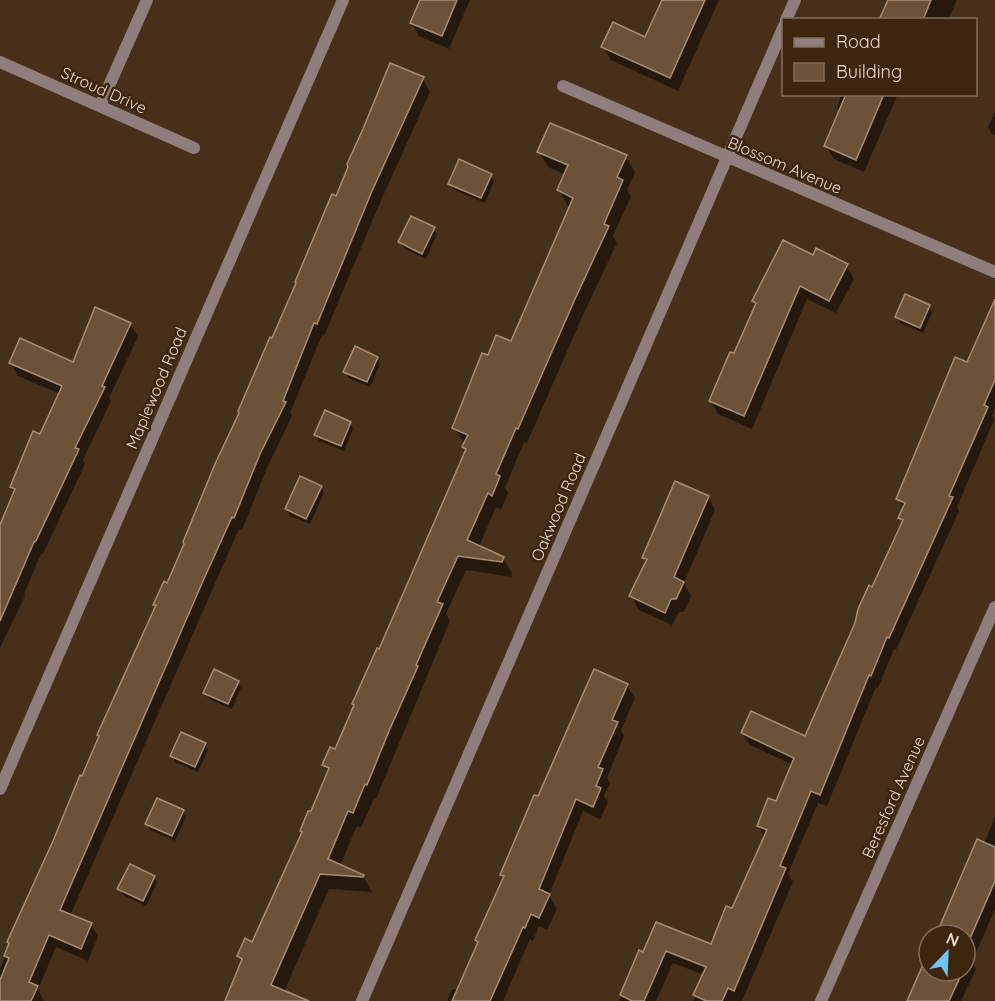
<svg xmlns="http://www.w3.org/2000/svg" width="995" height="1001" viewBox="0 0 995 1001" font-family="Quicksand,sans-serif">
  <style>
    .shadow { fill: #0007; fill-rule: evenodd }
    .building { fill: #6d523a; stroke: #a88d74; stroke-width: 1.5 }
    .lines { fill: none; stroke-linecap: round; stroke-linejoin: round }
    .street { stroke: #907e7c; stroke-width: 12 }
    .labels { text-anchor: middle; stroke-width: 5; stroke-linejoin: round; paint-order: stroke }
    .street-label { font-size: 16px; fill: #e9dacd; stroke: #3c2610 }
  </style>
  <rect width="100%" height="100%" fill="#47301a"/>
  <g class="shadow">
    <polygon points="421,0 470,0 449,49 419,36 412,23"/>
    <polygon points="663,0 719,0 678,91 611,60 603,47 646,39"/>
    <polygon points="889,0 957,0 948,20 881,20"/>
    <polygon points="423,79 430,92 379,205 324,336 322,335 290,413 292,416 267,468 242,530 239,529 210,595 70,916 91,925 98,937 88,961 56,947 38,990 44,1001 0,1001 0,968 100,738 98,735 157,608 155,605 164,583 168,585 337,198"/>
    <polygon points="842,94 898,94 864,172 834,159 826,146 840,112 837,107"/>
    <polygon points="995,112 995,135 991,133 988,127"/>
    <path d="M539,152L626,157L635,172L627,190L631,196L613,236L617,243L583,315L527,443L524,442L505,488L508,493L501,510L496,507L479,547L503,558L512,573L511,577L466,570L446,614L450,621L376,799L374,798L361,828L357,826L340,866L363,876L372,892L329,889L280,1001H227L242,963L238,956L253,944L329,773L324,765L336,751L355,707L353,704L380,651L467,452L464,447L465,444L454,428L488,357L512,343L571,207L568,206L559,190L566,175L548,167ZM451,553L484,558L487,561L450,556Z"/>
    <polygon points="491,175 494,181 485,203 454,190 450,184"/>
    <polygon points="433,228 437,234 426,259 404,249 400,242"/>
    <polygon points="813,257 846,265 854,279 836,313 807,299 752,429 718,414 710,401 735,355 756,306 754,301"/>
    <polygon points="929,306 932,313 923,333 900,323 897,316"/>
    <polygon points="130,324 138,337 109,398 111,401 83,460 85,464 43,554 41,554 24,594 25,596 0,648 0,527 15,493 12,487 41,436 60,394 18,376 10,363 74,364"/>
    <polygon points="995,329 995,408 992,416 994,420 957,507 959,511 896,650 894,649 878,688 876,687 827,806 818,803 788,874 793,882 742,1001 693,1001 704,975 673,963 656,1001 619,1001 640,952 644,954 657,923 711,946 733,910 765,838 758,826 777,803 793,765 750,745 742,733 806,738 903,524 900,518 904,509 898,499 968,364"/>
    <polygon points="377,358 380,364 370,387 349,378 345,372"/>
    <polygon points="350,423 353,429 344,451 319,441 316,435"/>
    <polygon points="321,487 324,493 310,524 290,516 286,509"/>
    <polygon points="708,497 715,510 684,583 691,596 684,612 679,612 672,625 639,610 631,596 647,562 644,558"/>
    <polygon points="238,682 241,688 232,709 209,699 205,693"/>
    <polygon points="627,685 635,698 621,730 624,736 607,778 610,783 604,796 608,802 600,819 583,811 549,895 557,909 547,930 539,926 533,941 530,939 503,1001 447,1001 452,989 458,991 478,944 477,940 504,879 502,875 539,798"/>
    <polygon points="205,744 208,750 198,772 175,762 172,756"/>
    <polygon points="183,811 186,817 175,841 150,830 147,824"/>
    <polygon points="995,817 995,909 972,962 976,969 961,1001 908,1001 929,954 929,971 965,971 965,935 937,935 984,844"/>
    <polygon points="154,877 157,883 146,906 123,895 119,889"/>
  </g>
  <g class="building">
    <polygon points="420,0 457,0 442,36 410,23"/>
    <polygon points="662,0 705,0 670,78 601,47 613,22 645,37"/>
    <polygon points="888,0 931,0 923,20 879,20"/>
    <polygon points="390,63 424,77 372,191 317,324 314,323 283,401 286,402 260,454 234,518 232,517 203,581 60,910 92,923 81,949 49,935 29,982 38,986 31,1001 0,1001 0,980 9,958 4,956 9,943 7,942 53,841 80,775 82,776 99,736 97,735 156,605 153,605 164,581 167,583 184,544 183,542 215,464 239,413 238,411 270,337 272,338 296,283 295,282 332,194 336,196 348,167 347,164 363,129"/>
    <polygon points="846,94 884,94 856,160 824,146"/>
    <polygon points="550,123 627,155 617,177 623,180 604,224 609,226 575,299 518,429 516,428 496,474 500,476 492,496 488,493 467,540 504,557 502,562 458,556 437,602 443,604 416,665 418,666 389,731 367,785 365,784 353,813 348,811 328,859 364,875 363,877 320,874 271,985 309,1001 225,1001 242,959 237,956 245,938 252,942 302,832 300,831 308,811 311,811 329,768 322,765 330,747 335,749 354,705 352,704 377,648 379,649 466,449 462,447 468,435 452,428 482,353 488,355 496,335 511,341 573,198 557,190 568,165 537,152"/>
    <polygon points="459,159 492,174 481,198 448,184"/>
    <polygon points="411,216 435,227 422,254 398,242"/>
    <polygon points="783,240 813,255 816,248 848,264 829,301 800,286 744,416 709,401 730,352 734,353 756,303 752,301"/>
    <polygon points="905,294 930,305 920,328 895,317"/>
    <polygon points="995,299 995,380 984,405 988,407 949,496 953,497 889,638 887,637 871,676 869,675 820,795 811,791 780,866 786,868 734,991 728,988 722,1001 706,1001 693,995 706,967 666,951 644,1001 632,1001 620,995 639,950 643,952 656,922 711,944 726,906 732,908 767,830 757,826 768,798 776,801 794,758 741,733 751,711 805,736 855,623 858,609 869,585 872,587 903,520 898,518 905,503 896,499 955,357 967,362"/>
    <polygon points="95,307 131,323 102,386 105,387 75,448 79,449 36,541 34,542 0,621 0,525 15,489 10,487 33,431 40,434 62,386 9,363 20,338 73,362"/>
    <polygon points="355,346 378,357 367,382 343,372"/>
    <polygon points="325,410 351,422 341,446 314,435"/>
    <polygon points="300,476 322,486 306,519 285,509"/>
    <polygon points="675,481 709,496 674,577 684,582 676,599 671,599 665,613 629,596 647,559 642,558"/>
    <polygon points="214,669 239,681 228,704 203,693"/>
    <polygon points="594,669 628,684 612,720 618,722 598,767 603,769 596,786 601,788 593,807 576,799 539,889 550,894 539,918 531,914 525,928 523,927 490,1001 452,1001 478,942 475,940 504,876 500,875 534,795 538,796"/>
    <polygon points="181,732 206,743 195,767 170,756"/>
    <polygon points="157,798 184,810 172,836 145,824"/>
    <polygon points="977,839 995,847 995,881 965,950 965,935 936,935"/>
    <polygon points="130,864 155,876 143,901 117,889"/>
    <polygon points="929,951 929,971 963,971 949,1001 907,1001"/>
  </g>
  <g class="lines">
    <g class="street">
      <polyline points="786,20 795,0"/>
      <polyline points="0,62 194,148"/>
      <polyline points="563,86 995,272"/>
      <polyline points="100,106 147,0"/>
      <polyline points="0,789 343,0"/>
      <polyline points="362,1001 784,26"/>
      <polyline points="821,1001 995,607"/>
    </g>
  </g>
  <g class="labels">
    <g class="street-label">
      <text transform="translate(104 90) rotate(24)" y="6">Stroud Drive</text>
      <text transform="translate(785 165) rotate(23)" y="6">Blossom Avenue</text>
      <text transform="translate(156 388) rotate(-67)" y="6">Maplewood Road</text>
      <text transform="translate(558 507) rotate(-67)" y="6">Oakwood Road</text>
      <text transform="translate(893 797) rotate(-66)" y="6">Beresford Avenue</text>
    </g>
  </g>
  <rect x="782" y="18" width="195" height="78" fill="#3c2610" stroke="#816e5c" stroke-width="1.5"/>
  <rect x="794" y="38" width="30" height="9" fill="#907e7c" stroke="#816e5c" stroke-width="1.5"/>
  <text x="836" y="48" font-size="18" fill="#e9dacd">Road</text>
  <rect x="794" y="63" width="30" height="18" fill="#6d523a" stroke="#816e5c" stroke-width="1.5"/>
  <text x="836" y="78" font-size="18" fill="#e9dacd">Building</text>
  <g transform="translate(947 953) rotate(23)"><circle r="28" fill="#3c2610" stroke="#816e5c" stroke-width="1.5"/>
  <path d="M0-4.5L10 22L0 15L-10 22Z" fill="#70c2f4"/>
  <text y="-9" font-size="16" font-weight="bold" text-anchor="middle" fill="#e9dacd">N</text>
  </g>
</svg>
